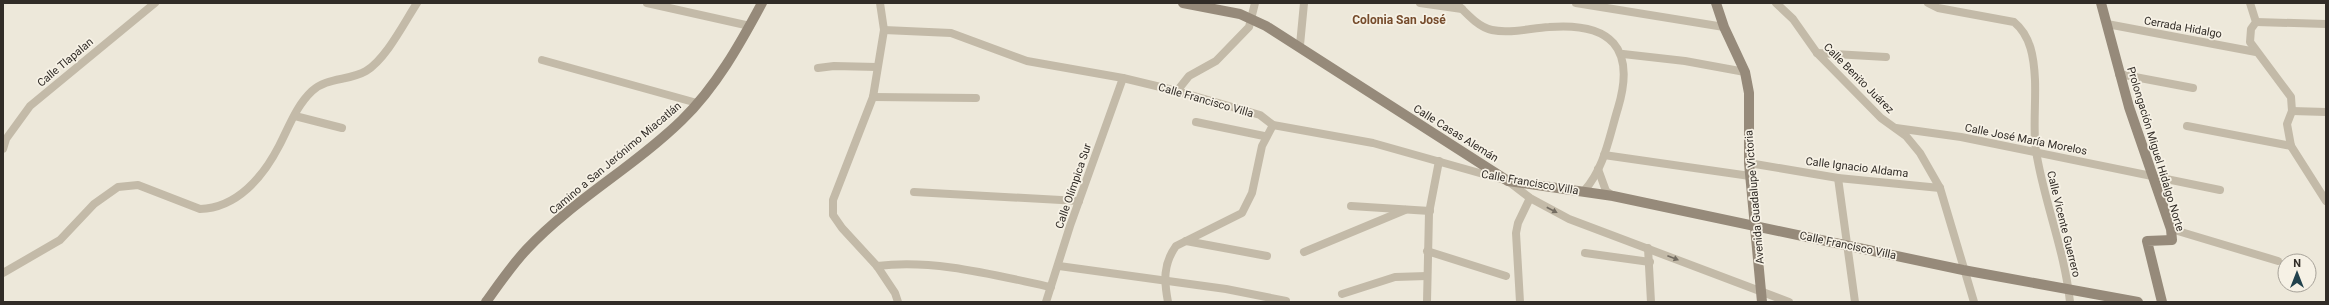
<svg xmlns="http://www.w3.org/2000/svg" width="2329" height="305" viewBox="0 0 2329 305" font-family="Roboto,sans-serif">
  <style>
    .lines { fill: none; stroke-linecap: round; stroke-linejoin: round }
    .street { stroke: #c3baa8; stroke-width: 8 }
    .secondary { stroke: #968a7a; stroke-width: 10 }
    .oneway { fill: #736c61 }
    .labels { text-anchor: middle; stroke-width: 3.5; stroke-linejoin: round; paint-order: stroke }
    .street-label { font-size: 11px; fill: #312c27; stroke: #f6f1e5 }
    .neighbourhood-label { font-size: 12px; font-weight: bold; fill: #754b2b; stroke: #f6f1e5 }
  </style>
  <rect width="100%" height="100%" fill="#ede8da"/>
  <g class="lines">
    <g class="street">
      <polyline points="647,3 750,26"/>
      <polyline points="880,3 884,30 873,97 833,200 833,215 842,228 877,266 895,293 898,302"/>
      <polyline points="1420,3 1462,9"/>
      <path d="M1456,3C1466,13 1478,27 1492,30C1510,34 1531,28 1549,27C1611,22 1636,48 1618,108C1609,137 1605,167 1584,191"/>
      <polyline points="1576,3 1724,27"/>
      <polyline points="1776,3 1793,19 1817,53 1881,118 1906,136 1920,153 1940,188 1974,302"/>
      <path d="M1928,3L1938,8L2014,22C2031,36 2034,58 2035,80C2036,107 2032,135 2038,162C2047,209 2065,254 2070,302"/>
      <polyline points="2250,3 2256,22 2251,29 2250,42 2291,97 2292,111 2287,124 2291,146 2326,201"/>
      <polyline points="2256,22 2326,24"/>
      <polyline points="2107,24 2256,52"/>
      <polyline points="884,30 951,33 1027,61 1123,78 1177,91 1260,115 1273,125 1373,143 1508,181 1530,198 1569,219 1789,302"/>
      <polyline points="1300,45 1304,3"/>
      <polyline points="1817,53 1886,57"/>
      <polyline points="1623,54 1685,61 1745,72"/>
      <polyline points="542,60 697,103"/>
      <polyline points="818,68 834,66 877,67"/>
      <polyline points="2119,74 2193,88"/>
      <polyline points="1177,91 1189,76 1216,61 1249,27 1255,3"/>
      <polyline points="873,97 976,98"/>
      <polyline points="2292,111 2326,112"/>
      <polyline points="295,116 342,128"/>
      <polyline points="1196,122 1264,136"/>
      <polyline points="2187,126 2291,146"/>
      <polyline points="1896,128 1961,137 2220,190"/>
      <polyline points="3,149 6,139 30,106 155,3"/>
      <polyline points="1604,155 1750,176"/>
      <polyline points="1749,163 1838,178 1940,188"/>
      <polyline points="1598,169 1606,191 1612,195"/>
      <polyline points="1838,178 1855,302"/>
      <polyline points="914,192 1079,201"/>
      <polyline points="1351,206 1430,211"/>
      <polyline points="2171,229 2278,261"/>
      <polyline points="1186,241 1267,256"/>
      <polyline points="1648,248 1651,302"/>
      <polyline points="1427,251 1506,276"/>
      <polyline points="1304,252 1405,210"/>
      <polyline points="1585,253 1650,262"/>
      <path d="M877,266C936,259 993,275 1051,287"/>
      <polyline points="1059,266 1226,289 1286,301"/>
      <path d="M3,273L60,240L94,204L118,187L138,185L200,209C237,208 263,177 279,146C289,127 296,106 312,91C327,77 349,81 366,71C386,59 404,23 417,3"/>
      <polyline points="1342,294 1395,277 1427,276"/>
      <polyline points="1046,302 1070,226 1123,78"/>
      <path d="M1168,302C1164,281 1163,264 1176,246L1242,213L1252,193L1262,146L1273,125"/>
      <polyline points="1427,302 1429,213 1439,161"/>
      <polyline points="1520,302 1516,233 1518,223 1530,198"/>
    </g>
    <g class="secondary">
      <polyline points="1183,3 1240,14 1266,26 1508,181 1613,196 1963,270 2138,302"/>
      <polyline points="1716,3 1724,27 1745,72 1749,93 1749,163 1762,302"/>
      <polyline points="2101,3 2129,107 2171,229 2172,240 2147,241 2162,302"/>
      <path d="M486,302C499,284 511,266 527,249C573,200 634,167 682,120C716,87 740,44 762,3"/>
    </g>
  </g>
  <defs><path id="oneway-solid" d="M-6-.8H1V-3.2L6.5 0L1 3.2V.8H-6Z"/></defs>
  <g class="oneway">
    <use href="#oneway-solid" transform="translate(1552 210) rotate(28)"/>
    <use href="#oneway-solid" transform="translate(1673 258) rotate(21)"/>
  </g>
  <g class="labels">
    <g class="street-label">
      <text transform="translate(2183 27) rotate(10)" y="4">Cerrada Hidalgo</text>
      <text transform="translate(65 62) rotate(-40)" y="4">Calle Tlapalan</text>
      <text transform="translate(1859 78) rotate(45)" y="4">Calle Benito Juárez</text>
      <text transform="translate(1206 100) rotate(16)" y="4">Calle Francisco Villa</text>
      <text transform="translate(1456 133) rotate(32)" y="4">Calle Casas Alemán</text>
      <text transform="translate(2026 139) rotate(11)" y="4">Calle José María Morelos</text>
      <text transform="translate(2156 149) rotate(73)" y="4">Prolongación Miguel Hidalgo Norte</text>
      <text transform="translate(615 158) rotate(-40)" y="4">Camino a San Jerónimo Miacatlán</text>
      <text transform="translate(1857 167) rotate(7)" y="4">Calle Ignacio Aldama</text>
      <text transform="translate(1530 182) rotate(10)" y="4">Calle Francisco Villa</text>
      <text transform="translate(1073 186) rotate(-71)" y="4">Calle Olímpica Sur</text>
      <text transform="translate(1754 197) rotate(-95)" y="4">Avenida Guadalupe Victoria</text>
      <text transform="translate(2064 224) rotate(76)" y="4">Calle Vicente Guerrero</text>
      <text transform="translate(1848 245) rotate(12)" y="4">Calle Francisco Villa</text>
    </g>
    <g class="neighbourhood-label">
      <text x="1399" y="24">Colonia San José</text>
    </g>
  </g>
  <rect width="2329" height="305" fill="none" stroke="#312c27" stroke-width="8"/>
  <g transform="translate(2297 273)"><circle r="19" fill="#f6f1e5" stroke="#a7a299"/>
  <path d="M0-3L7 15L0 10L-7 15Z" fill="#22424d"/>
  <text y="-6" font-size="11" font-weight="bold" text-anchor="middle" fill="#312c27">N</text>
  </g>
</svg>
